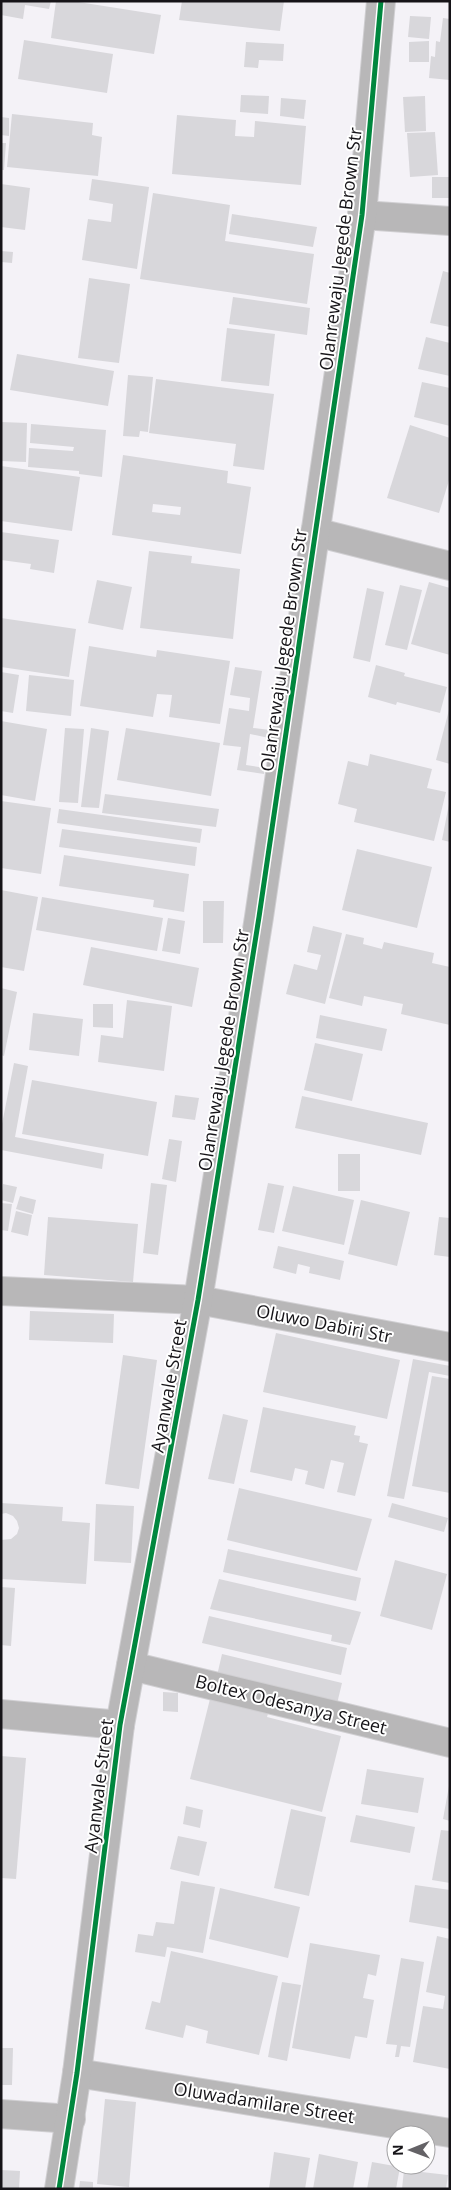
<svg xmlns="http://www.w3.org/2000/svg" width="451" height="2190" viewBox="0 0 451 2190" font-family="'Open Sans',sans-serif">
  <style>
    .building { fill: #d8d7db; fill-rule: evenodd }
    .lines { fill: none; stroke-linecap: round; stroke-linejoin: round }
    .minor-casing { stroke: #d0cfd2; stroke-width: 30 }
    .minor { stroke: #b8b7b8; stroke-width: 28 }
    .cycleway-casing { stroke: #fff; stroke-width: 8 }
    .cycleway { stroke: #00873e; stroke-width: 5 }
    .labels { text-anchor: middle; stroke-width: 4; stroke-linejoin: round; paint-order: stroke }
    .street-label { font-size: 18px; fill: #161418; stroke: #fff }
  </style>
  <rect width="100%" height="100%" fill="#f4f2f7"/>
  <g class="building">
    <polygon points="1,1 51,1 49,9 25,5 23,19 1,15"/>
    <polygon points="56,1 72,1 161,15 154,54 51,38"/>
    <polygon points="182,1 284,1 280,31 179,20"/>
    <polygon points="410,16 431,17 429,39 408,37"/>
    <polygon points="443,18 450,19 450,80 429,78 431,56 435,57 436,41 440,42"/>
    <polygon points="24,40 113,54 107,93 18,79"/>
    <polygon points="429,41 429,62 409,62 409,42"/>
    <polygon points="246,42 284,44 283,61 259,60 258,68 244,67"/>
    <polygon points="241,95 269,96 268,114 240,112"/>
    <polygon points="425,96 426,131 405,132 403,97"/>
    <polygon points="281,98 306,100 304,119 280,116"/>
    <polygon points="12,114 93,123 92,135 102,137 98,176 7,167"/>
    <polygon points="177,115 236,120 235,136 254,137 255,121 306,126 301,185 172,174"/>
    <polygon points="1,117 9,118 9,136 1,135"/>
    <polygon points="435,132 438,175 410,177 407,133"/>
    <polygon points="1,143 6,143 4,170 1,170"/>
    <rect x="432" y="177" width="18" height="21"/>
    <polygon points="92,179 149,187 137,269 82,260 88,219 111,222 113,204 89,200"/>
    <polygon points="1,184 30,188 25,230 1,227"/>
    <polygon points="153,193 230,205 225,241 314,254 307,304 140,279"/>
    <polygon points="232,214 317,227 313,247 229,234"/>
    <polygon points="1,251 13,252 12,263 1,262"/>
    <polygon points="443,271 450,273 450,327 430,323"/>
    <polygon points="89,278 130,284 119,363 78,358"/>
    <polygon points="233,297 310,308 307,335 229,324"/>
    <polygon points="227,328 275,334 269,386 221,381"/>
    <polygon points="426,337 450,343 450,376 418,369"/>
    <polygon points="17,354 114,371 108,406 10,390"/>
    <polygon points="128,375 153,377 148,432 140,431 139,437 123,436"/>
    <polygon points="156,379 274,394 264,470 233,466 236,444 149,433"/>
    <polygon points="422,382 450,388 450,426 414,417"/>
    <polygon points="1,422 27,423 26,462 1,461"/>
    <polygon points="31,424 106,430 102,477 79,474 79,471 28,467 29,448 73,451 74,447 30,443"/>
    <polygon points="410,425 450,438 450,477 439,513 387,498"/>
    <path d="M123,455L228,471L227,483L251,487L241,554L112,535ZM153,504L181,507L180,515L152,512Z"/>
    <polygon points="1,466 80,477 72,531 1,521"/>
    <polygon points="1,532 59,540 54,573 30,569 31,564 1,560"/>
    <polygon points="149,551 192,556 191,563 240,569 233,639 140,628"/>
    <polygon points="97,580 132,587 123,630 88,623"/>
    <polygon points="429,582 450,588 450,655 411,644"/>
    <polygon points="400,585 422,590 407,650 385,645"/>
    <polygon points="367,588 384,592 370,662 353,658"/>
    <polygon points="1,618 76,629 69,677 1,667"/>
    <polygon points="89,646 156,657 157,650 230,661 220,724 169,717 172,695 157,694 153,717 80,706"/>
    <polygon points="376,665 405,673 404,676 447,687 440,713 397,702 396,705 368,697"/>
    <polygon points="235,667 262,671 253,728 270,730 269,738 250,734 246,765 265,768 264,774 237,770 241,747 223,745 229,708 249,711 250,698 230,695"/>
    <polygon points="1,672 19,675 13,713 1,711"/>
    <polygon points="29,675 74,680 71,716 26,711"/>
    <polygon points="449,710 450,710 450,764 436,760"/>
    <polygon points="1,721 47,729 35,801 1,795"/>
    <polygon points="65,728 84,729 78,803 59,802"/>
    <polygon points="91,728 109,731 99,808 81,807"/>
    <polygon points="126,728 220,743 211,796 117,780"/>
    <polygon points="370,754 432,769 427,788 446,792 434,841 354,822 357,809 338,804 348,761 368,766"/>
    <polygon points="105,794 219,809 216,827 102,813"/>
    <polygon points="1,801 51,808 41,874 1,868"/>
    <polygon points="449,804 450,804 450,842 442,840"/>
    <polygon points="59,809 202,829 200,843 57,823"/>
    <polygon points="62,829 197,847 195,866 59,847"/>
    <polygon points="357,849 432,867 417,928 342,910"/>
    <polygon points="64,855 189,874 184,912 153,907 154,900 59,886"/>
    <polygon points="1,890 38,897 24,971 1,967"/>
    <polygon points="42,897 163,918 157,951 36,930"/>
    <polygon points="203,901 224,901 223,943 203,943"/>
    <polygon points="168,918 185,921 180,954 162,951"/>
    <polygon points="313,926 342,933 325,1004 286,994 294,964 317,970 321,955 307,952"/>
    <polygon points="346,934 364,938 363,944 382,949 384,942 434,953 432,963 450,967 450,1025 401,1014 403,1004 364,996 362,1006 329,998"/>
    <polygon points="91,947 199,968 192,1007 83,985"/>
    <polygon points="1,988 17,992 4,1056 1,1055"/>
    <polygon points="127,1000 172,1006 164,1071 98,1062 101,1035 123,1038"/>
    <polygon points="93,1004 113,1004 113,1028 93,1027"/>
    <polygon points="33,1013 83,1019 79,1056 29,1050"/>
    <polygon points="320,1015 387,1029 382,1051 316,1038"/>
    <polygon points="315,1043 363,1054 352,1101 304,1090"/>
    <polygon points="14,1063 28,1066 15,1137 104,1154 102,1169 1,1150 1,1129"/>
    <polygon points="32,1080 157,1102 148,1156 22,1134"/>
    <polygon points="175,1095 199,1098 195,1120 172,1117"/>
    <polygon points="302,1096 428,1123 421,1155 295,1128"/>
    <polygon points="169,1139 182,1141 176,1182 162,1179"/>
    <rect x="338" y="1154" width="22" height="37"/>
    <polygon points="151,1183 167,1185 158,1255 143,1253"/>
    <polygon points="268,1183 284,1186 274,1233 258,1230"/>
    <polygon points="3,1184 17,1187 13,1203 1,1200"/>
    <polygon points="293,1186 354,1200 344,1245 282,1231"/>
    <polygon points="20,1196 36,1200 33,1214 16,1209"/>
    <polygon points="361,1200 410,1212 397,1266 348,1254"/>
    <polygon points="1,1203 12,1204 8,1231 1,1230"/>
    <polygon points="16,1211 32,1215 28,1236 11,1232"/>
    <polygon points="48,1217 138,1224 133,1282 44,1275"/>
    <polygon points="439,1217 450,1218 450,1257 434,1255"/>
    <polygon points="278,1246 344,1261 340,1280 309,1273 310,1267 298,1264 296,1274 273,1268"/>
    <polygon points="30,1311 114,1314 113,1343 29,1340"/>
    <polygon points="276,1333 400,1360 387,1419 263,1392"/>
    <polygon points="123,1355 157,1360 139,1489 105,1484"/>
    <polygon points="413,1359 450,1366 450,1376 429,1372 404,1499 387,1496"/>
    <polygon points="432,1376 450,1379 450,1493 412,1486"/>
    <polygon points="263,1407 356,1426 354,1435 360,1436 359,1442 368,1444 355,1496 337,1492 344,1463 331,1460 324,1489 305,1484 308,1471 295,1468 292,1481 250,1472"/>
    <polygon points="223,1414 248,1420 234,1484 208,1479"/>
    <polygon points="239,1488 372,1519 357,1571 227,1540"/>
    <polygon points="1,1503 63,1507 62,1521 90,1523 86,1584 1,1579 1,1540 11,1539 17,1534 19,1528 17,1521 13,1516 6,1513 1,1514"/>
    <polygon points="392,1503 448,1518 444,1532 388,1517"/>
    <polygon points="96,1504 134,1506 131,1563 94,1561"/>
    <polygon points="228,1549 361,1578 356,1601 223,1572"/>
    <polygon points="395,1560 447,1574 432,1630 380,1616"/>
    <polygon points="219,1579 361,1612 350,1645 331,1641 332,1635 210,1609"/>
    <polygon points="1,1587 15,1588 11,1646 1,1645"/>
    <polygon points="209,1616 347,1648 341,1675 202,1643"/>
    <polygon points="222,1654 342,1683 336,1708 216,1680"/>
    <polygon points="212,1691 270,1706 267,1717 341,1736 322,1812 190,1779"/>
    <polygon points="163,1692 178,1693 178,1712 163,1711"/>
    <polygon points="1,1756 26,1758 16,1879 1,1878"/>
    <polygon points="367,1769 424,1778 418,1813 361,1804"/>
    <polygon points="449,1786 450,1786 450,1821 443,1819"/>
    <polygon points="186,1806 203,1810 200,1828 183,1824"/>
    <polygon points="291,1809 326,1817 309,1896 274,1888"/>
    <polygon points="356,1815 415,1827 410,1853 350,1842"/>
    <polygon points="441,1830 450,1831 450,1883 432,1880"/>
    <polygon points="178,1836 207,1842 199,1876 170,1869"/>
    <polygon points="181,1881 215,1887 203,1953 167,1947 165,1957 135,1952 138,1934 153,1936 156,1922 174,1924"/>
    <polygon points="415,1885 450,1890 450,1929 409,1922"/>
    <polygon points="220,1888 300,1907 288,1958 209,1939"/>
    <polygon points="437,1936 450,1939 450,2069 413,2062 423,2006 443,2009 445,1996 426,1992"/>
    <polygon points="310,1943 380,1955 376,1976 368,1974 363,1998 374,2000 367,2038 355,2036 350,2059 292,2048"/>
    <polygon points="171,1951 278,1976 259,2055 206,2043 208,2031 186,2025 183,2038 145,2029 152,2001 160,2003"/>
    <polygon points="401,1958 424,1962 410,2047 401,2046 399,2057 395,2057 397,2045 386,2044"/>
    <polygon points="282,1982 301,1985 287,2061 268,2057"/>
    <polygon points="1,2048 13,2048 12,2085 1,2085"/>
    <polygon points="105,2099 136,2102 129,2187 97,2184"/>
    <polygon points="274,2152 310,2158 305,2189 269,2189"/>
    <polygon points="319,2154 358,2162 353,2189 313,2189"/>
    <polygon points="372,2162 400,2167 396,2189 367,2189"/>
    <polygon points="1,2170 20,2171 19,2189 1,2189"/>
    <polygon points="404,2170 448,2175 446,2189 402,2189"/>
    <polygon points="80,2181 93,2182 93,2189 79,2189"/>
  </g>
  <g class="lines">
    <defs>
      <g id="minor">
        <polyline points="362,215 450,221"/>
        <polyline points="315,532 450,566"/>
        <polyline points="1,1291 198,1300 450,1347"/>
        <polyline points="131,1666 450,1743"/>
        <polyline points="1,1714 120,1725"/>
        <polyline points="77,2073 450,2133"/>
        <polyline points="1,2114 71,2119"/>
        <polyline points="59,2189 77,2073 120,1725 198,1300 259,917 362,215 381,1"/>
      </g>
    </defs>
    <use href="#minor" class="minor-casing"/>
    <use href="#minor" class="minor"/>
    <defs>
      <polyline id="cycleway" points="59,2189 77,2073 120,1725 198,1300 259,917 362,215 381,1"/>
    </defs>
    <use href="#cycleway" class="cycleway-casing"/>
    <use href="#cycleway" class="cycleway"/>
  </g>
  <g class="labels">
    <g class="street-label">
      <text transform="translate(341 249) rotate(-83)" y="6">Olanrewaju Jegede Brown Str</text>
      <text transform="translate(284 650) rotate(-82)" y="6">Olanrewaju Jegede Brown Str</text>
      <text transform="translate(224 1050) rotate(-81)" y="6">Olanrewaju Jegede Brown Str</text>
      <text transform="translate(324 1324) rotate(11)" y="6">Oluwo Dabiri Str</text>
      <text transform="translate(169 1386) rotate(-80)" y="6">Ayanwale Street</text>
      <text transform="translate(291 1705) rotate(14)" y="6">Boltex Odesanya Street</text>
      <text transform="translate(99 1786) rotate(-83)" y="6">Ayanwale Street</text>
      <text transform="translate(264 2103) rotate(9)" y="6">Oluwadamilare Street</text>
    </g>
  </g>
  <rect width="451" height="2190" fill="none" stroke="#161418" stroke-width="5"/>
  <g transform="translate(411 2150) rotate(269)"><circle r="24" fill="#ffffff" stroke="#a2a1a3"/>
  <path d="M0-4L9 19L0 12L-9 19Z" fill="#646266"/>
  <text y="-8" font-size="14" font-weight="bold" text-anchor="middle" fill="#161418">N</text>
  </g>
</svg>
